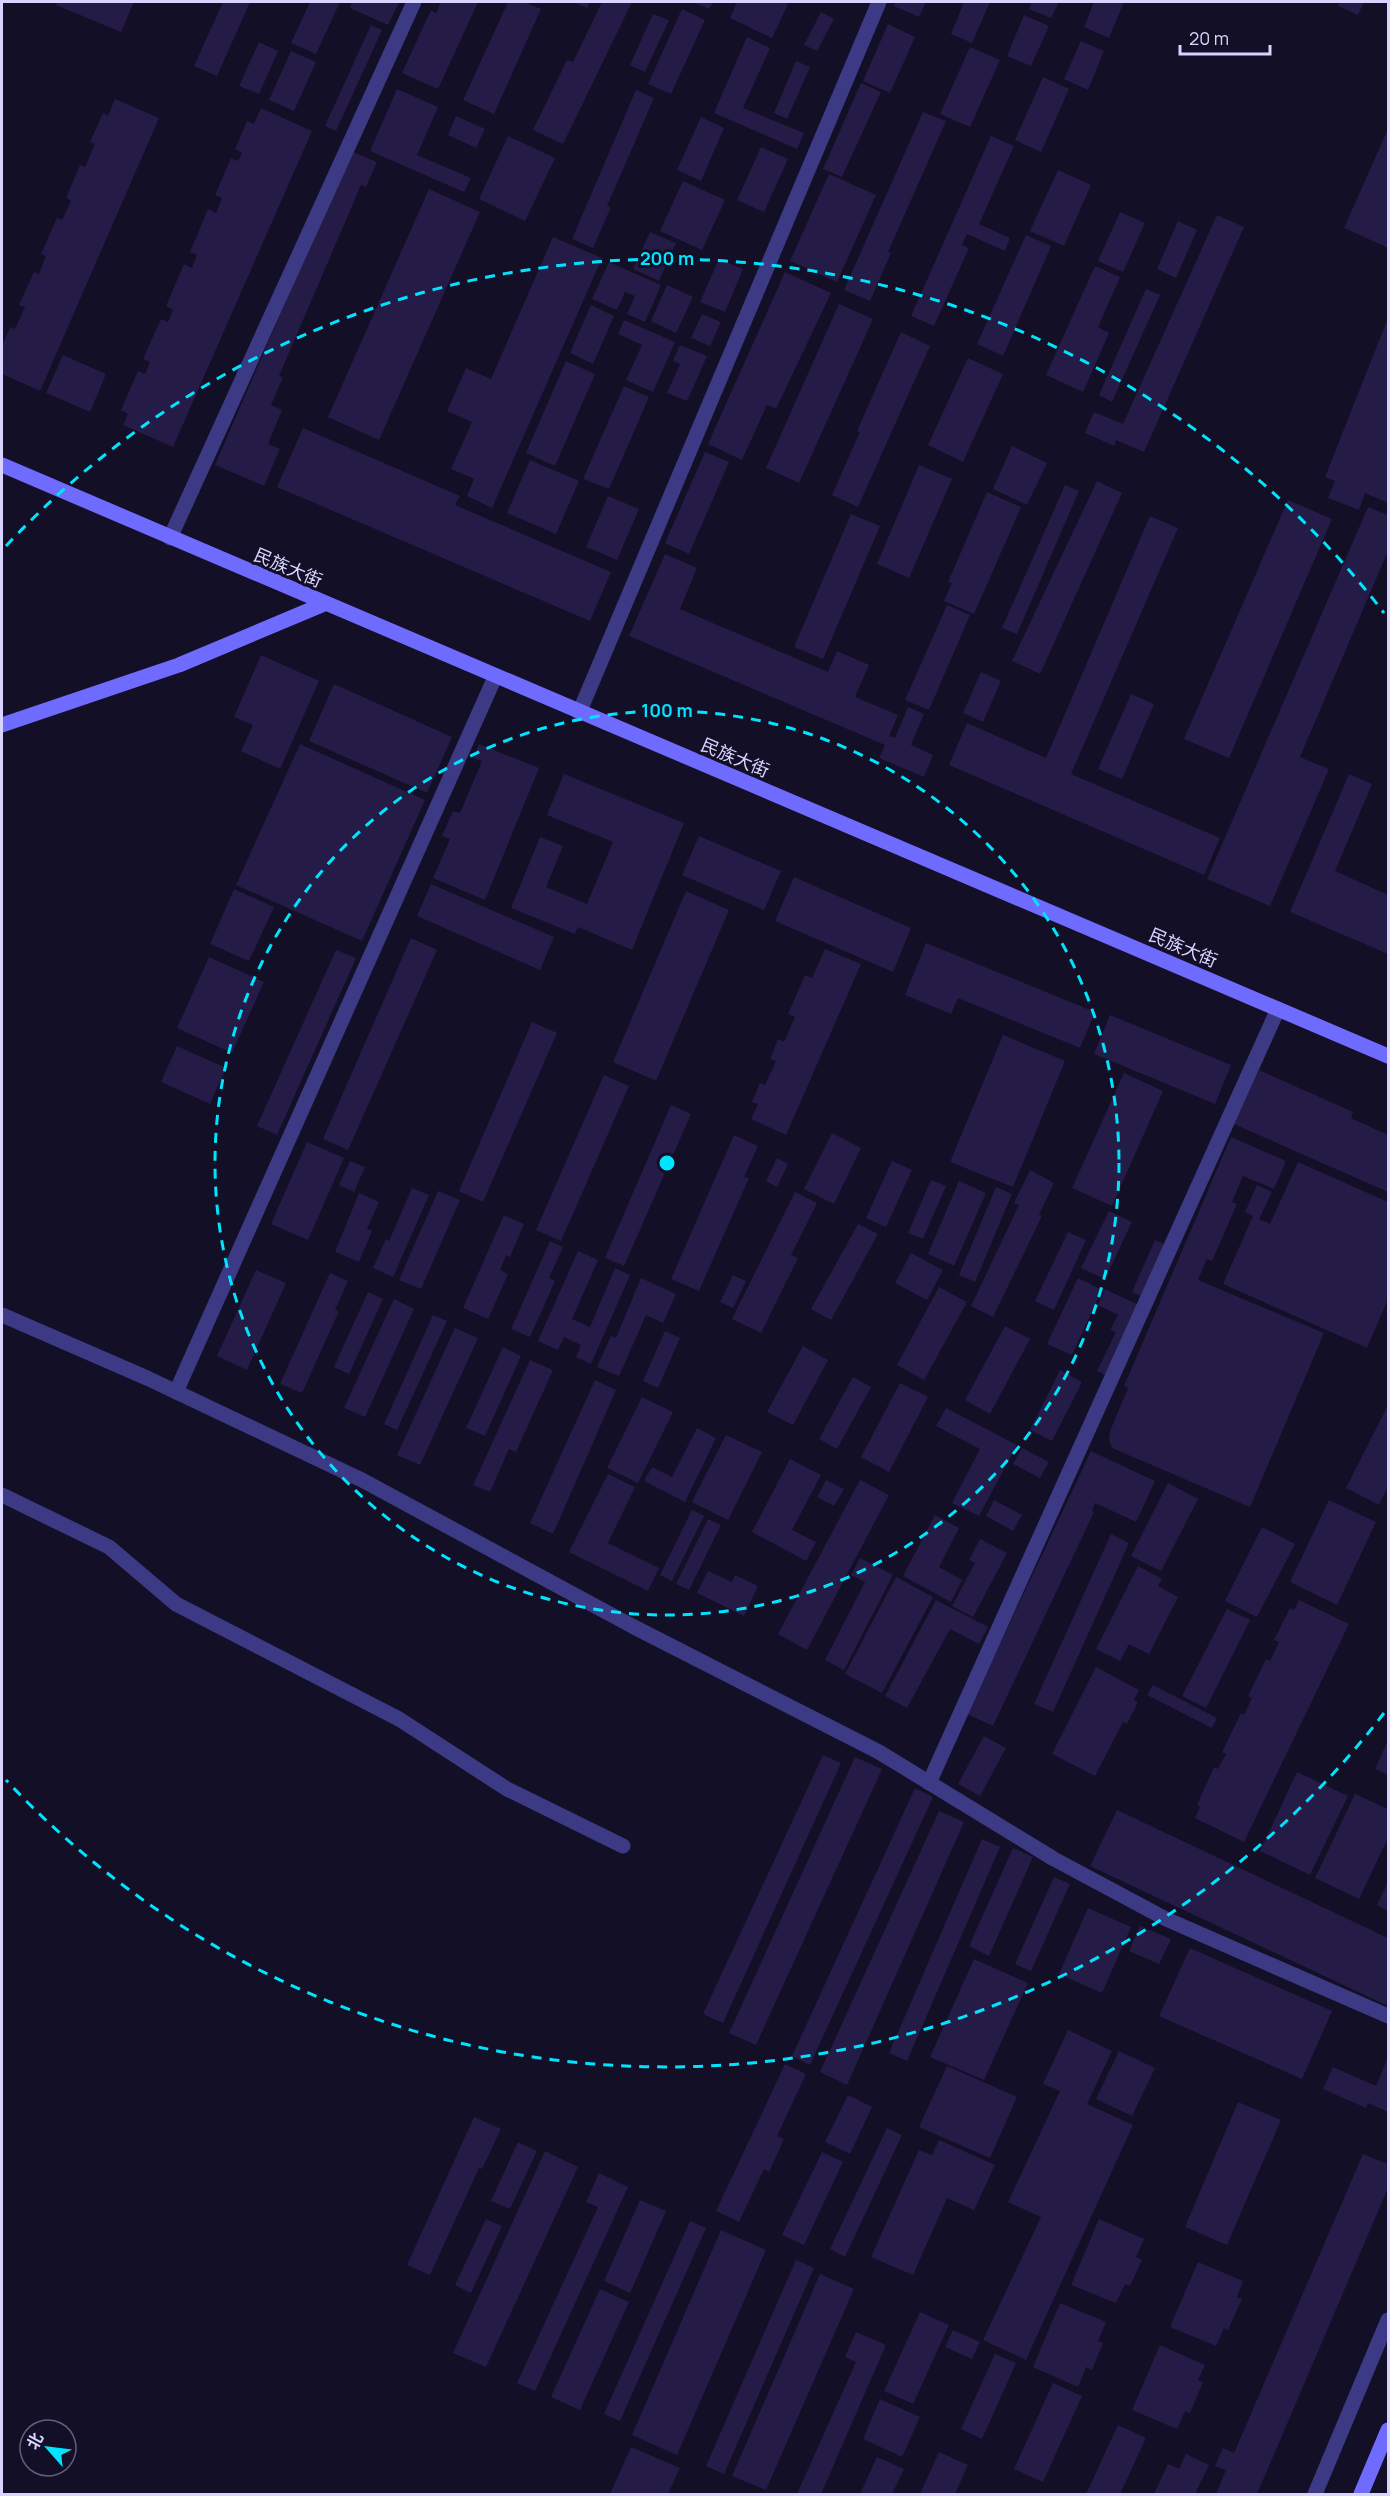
<svg xmlns="http://www.w3.org/2000/svg" width="1390" height="2496" viewBox="0 0 1390 2496" font-family="Manrope,'Noto Sans SC',sans-serif">
  <style>
    .building { fill: #241b47 }
    .lines { fill: none; stroke-linecap: round; stroke-linejoin: round }
    .street { stroke: #3d3a85; stroke-width: 15 }
    .secondary { stroke: #6f6bff; stroke-width: 15 }
    .ring { fill: none; stroke: #00e5ff; stroke-width: 3; stroke-dasharray: 10 8 }
    .labels { text-anchor: middle; stroke-width: 6; stroke-linejoin: round; paint-order: stroke }
    .street-label { font-size: 18px; fill: #d9d4ff; stroke: #130f26 }
    .centre { fill: #00e5ff; stroke: #130f26; stroke-width: 3 }
    .ring-label { font-size: 18px; text-anchor: middle; font-weight: bold; fill: #00e5ff; stroke: #130f26; stroke-width: 6; stroke-linejoin: round; paint-order: stroke }
  </style>
  <rect width="100%" height="100%" fill="#130f26"/>
  <g class="building">
    <polygon points="57,2 134,2 121,32 56,5"/>
    <polygon points="223,2 250,2 217,76 194,66"/>
    <polygon points="310,2 340,2 316,54 291,43"/>
    <polygon points="352,2 399,2 388,25 350,8"/>
    <polygon points="441,2 478,2 438,89 402,73 431,10 436,13"/>
    <polygon points="508,2 524,2 541,9 494,114 463,100"/>
    <polygon points="573,2 590,2 587,8"/>
    <polygon points="602,2 632,2 563,144 533,130 567,60 573,62"/>
    <polygon points="693,2 713,2 709,9"/>
    <polygon points="737,2 789,2 772,38 730,18"/>
    <polygon points="896,2 926,2 919,17 894,6"/>
    <polygon points="964,2 990,2 972,43 951,34"/>
    <polygon points="1032,2 1059,2 1051,18 1029,9"/>
    <polygon points="1094,2 1124,2 1109,38 1084,27"/>
    <polygon points="1340,2 1364,2 1358,15 1338,6"/>
    <polygon points="682,9 705,20 671,94 648,84"/>
    <polygon points="821,12 834,19 817,51 804,45"/>
    <polygon points="653,14 669,20 645,72 630,65"/>
    <polygon points="1024,15 1049,26 1031,66 1007,56"/>
    <polygon points="888,24 915,37 890,93 863,81"/>
    <polygon points="371,25 382,30 336,131 325,126"/>
    <polygon points="747,37 770,48 743,108 804,133 797,149 714,113"/>
    <polygon points="1081,41 1104,51 1088,90 1064,79"/>
    <polygon points="259,42 278,51 259,94 239,86"/>
    <polygon points="970,47 1000,60 970,127 940,114"/>
    <polygon points="291,51 316,62 294,111 269,100"/>
    <polygon points="796,61 810,67 787,119 774,113"/>
    <polygon points="1043,77 1069,89 1041,152 1015,140"/>
    <polygon points="861,83 881,92 842,177 823,169"/>
    <polygon points="397,89 438,107 417,155 471,178 464,192 370,151"/>
    <polygon points="636,90 654,98 607,206 611,207 593,248 572,239"/>
    <polygon points="115,99 159,118 40,391 2,374 2,346 10,327 15,329 25,307 19,305 34,272 39,274 46,256 41,254 57,218 62,220 71,201 66,198 80,165 85,167 95,144 90,142 103,113 108,116"/>
    <polygon points="261,108 312,131 173,447 123,425 128,414 121,410 138,371 145,374 150,362 143,359 161,319 168,322 173,310 166,306 184,264 192,268 197,255 190,252 208,209 216,213 222,198 215,195 231,158 238,161 242,153 235,149 247,121 254,124"/>
    <polygon points="923,112 946,121 888,252 891,253 870,301 844,290"/>
    <polygon points="456,116 485,129 476,148 448,135"/>
    <polygon points="701,117 724,128 701,181 677,170"/>
    <polygon points="1388,129 1388,248 1344,228"/>
    <polygon points="508,136 555,158 525,221 479,199"/>
    <polygon points="991,136 1014,146 979,224 1010,238 1005,251 967,234 962,245 969,248 934,326 911,316"/>
    <polygon points="761,147 788,159 764,212 737,200"/>
    <polygon points="351,151 377,162 366,187 361,185 279,376 283,377 271,405 282,410 268,444 280,449 264,486 215,465"/>
    <polygon points="1058,170 1091,185 1064,246 1030,231"/>
    <polygon points="829,174 876,195 837,282 790,261"/>
    <polygon points="683,181 725,200 702,250 660,231"/>
    <polygon points="429,189 480,212 379,440 328,417"/>
    <polygon points="1120,212 1145,223 1123,272 1098,261"/>
    <polygon points="1217,215 1244,227 1144,452 1116,440 1114,446 1085,433 1094,412 1123,424"/>
    <polygon points="1178,221 1197,230 1176,278 1157,269"/>
    <polygon points="650,232 676,243 659,281 633,269"/>
    <polygon points="1026,235 1051,246 1003,356 977,344"/>
    <polygon points="553,237 602,258 492,508 467,496 474,479 451,469 472,422 447,411 466,368 491,379"/>
    <polygon points="719,259 743,269 725,312 700,302"/>
    <polygon points="609,262 661,285 645,322 627,314 635,296 625,292 617,310 592,299"/>
    <polygon points="1095,266 1120,277 1098,327 1109,333 1083,392 1046,375"/>
    <polygon points="785,272 831,293 776,409 767,405 742,460 708,444"/>
    <polygon points="667,285 693,297 676,333 651,321"/>
    <polygon points="1146,289 1160,295 1112,402 1099,395"/>
    <polygon points="839,304 873,319 799,483 766,468"/>
    <polygon points="591,305 614,316 593,364 570,353"/>
    <polygon points="702,314 721,322 710,346 691,338"/>
    <polygon points="1388,318 1388,503 1365,493 1359,510 1328,498 1335,481 1325,477"/>
    <polygon points="624,320 675,342 653,392 626,380 642,345 618,334"/>
    <polygon points="901,332 930,346 858,507 832,495 860,432 857,431"/>
    <polygon points="680,345 707,356 687,401 667,393 680,364 673,361"/>
    <polygon points="63,355 106,374 90,412 46,393"/>
    <polygon points="968,358 1003,374 963,462 928,445"/>
    <polygon points="566,361 595,374 555,466 526,453"/>
    <polygon points="624,386 649,397 609,489 583,479"/>
    <polygon points="303,428 460,496 455,505 611,572 590,621 277,487"/>
    <polygon points="1012,446 1047,463 1027,505 993,489"/>
    <polygon points="705,452 729,462 689,554 665,543"/>
    <polygon points="530,460 579,481 556,534 507,513"/>
    <polygon points="919,465 952,479 909,578 877,564"/>
    <polygon points="1097,481 1122,493 1040,674 1012,661"/>
    <polygon points="1065,485 1079,491 1017,634 1002,628"/>
    <polygon points="987,492 1021,507 974,614 944,601 952,583 948,582"/>
    <polygon points="608,496 639,509 617,560 586,547"/>
    <polygon points="1288,500 1332,519 1229,758 1184,739"/>
    <polygon points="1368,507 1388,515 1388,551 1300,757 1329,769 1270,906 1207,879"/>
    <polygon points="851,514 880,526 823,659 794,647"/>
    <polygon points="1150,516 1178,528 1071,774 1220,838 1204,875 949,765 967,723 1046,758"/>
    <polygon points="665,554 697,568 680,609 828,672 837,651 869,665 855,697 898,715 889,736 895,738 908,707 924,714 911,745 933,755 924,777 879,758 885,745 629,636"/>
    <polygon points="947,605 970,615 929,710 905,700"/>
    <polygon points="261,655 319,681 280,769 241,751 253,725 234,717"/>
    <polygon points="981,672 1001,681 983,722 963,713"/>
    <polygon points="334,684 452,737 427,793 309,741"/>
    <polygon points="1131,694 1154,704 1122,779 1098,769"/>
    <polygon points="300,744 425,800 362,941 236,885"/>
    <polygon points="479,744 539,768 485,900 433,878 450,839 442,836 453,811 460,813 482,761 473,758"/>
    <polygon points="564,774 684,823 632,950 578,927 575,934 511,908 540,837 563,846 546,887 587,904 613,842 547,815"/>
    <polygon points="1349,774 1372,784 1335,871 1388,895 1388,954 1290,912"/>
    <polygon points="699,836 781,871 764,910 682,875"/>
    <polygon points="794,877 911,928 893,972 775,921"/>
    <polygon points="431,884 554,937 540,970 417,916"/>
    <polygon points="234,889 274,907 249,961 210,944"/>
    <polygon points="686,891 729,910 656,1081 613,1062"/>
    <polygon points="411,938 437,950 348,1150 323,1139"/>
    <polygon points="926,943 1095,1012 1080,1048 958,998 951,1014 905,995"/>
    <polygon points="825,949 861,964 786,1135 751,1119 758,1104 752,1102 760,1083 765,1085 776,1061 770,1059 778,1039 784,1042 795,1017 788,1014 805,975 812,978"/>
    <polygon points="336,950 356,958 277,1135 257,1126"/>
    <polygon points="209,957 264,982 232,1053 177,1028"/>
    <polygon points="1110,1015 1231,1065 1215,1104 1094,1054"/>
    <polygon points="532,1022 557,1033 483,1202 459,1191"/>
    <polygon points="1003,1035 1065,1061 1013,1187 950,1162"/>
    <polygon points="177,1046 226,1068 210,1104 161,1082"/>
    <polygon points="1259,1070 1353,1112 1351,1118 1388,1135 1388,1192 1234,1124"/>
    <polygon points="1124,1073 1163,1091 1112,1206 1072,1188"/>
    <polygon points="604,1075 629,1086 561,1241 536,1230"/>
    <polygon points="671,1105 691,1114 624,1266 605,1258"/>
    <polygon points="832,1133 861,1148 834,1204 804,1189"/>
    <polygon points="734,1135 758,1146 744,1177 749,1178 699,1291 671,1279"/>
    <polygon points="1231,1137 1286,1161 1274,1189 1243,1176 1232,1202 1237,1204 1212,1261 1207,1259 1198,1280 1324,1333 1250,1507 1112,1448 1109,1440 1110,1431 1128,1388 1124,1386"/>
    <polygon points="307,1142 344,1158 308,1240 271,1224"/>
    <polygon points="777,1158 788,1164 777,1187 766,1181"/>
    <polygon points="350,1161 365,1167 354,1192 339,1185"/>
    <polygon points="892,1161 912,1170 886,1227 866,1218"/>
    <polygon points="1298,1162 1388,1202 1388,1299 1367,1348 1223,1284 1253,1216 1245,1212 1257,1185 1272,1192 1259,1219 1270,1224"/>
    <polygon points="1030,1170 1054,1183 1039,1215 1042,1216 993,1317 971,1306 1019,1205 1014,1203"/>
    <polygon points="931,1180 946,1186 923,1239 908,1233"/>
    <polygon points="959,1181 986,1193 954,1266 928,1254"/>
    <polygon points="996,1187 1012,1194 975,1282 959,1275"/>
    <polygon points="412,1188 429,1195 393,1277 373,1268 386,1239 389,1241"/>
    <polygon points="438,1191 460,1200 421,1289 399,1280"/>
    <polygon points="795,1192 817,1203 791,1255 798,1258 761,1333 732,1319"/>
    <polygon points="359,1193 379,1202 367,1229 372,1231 359,1262 335,1252"/>
    <polygon points="1109,1211 1132,1222 1105,1279 1081,1268"/>
    <polygon points="504,1215 524,1224 510,1257 506,1255 500,1270 508,1274 488,1319 463,1308"/>
    <polygon points="858,1224 878,1234 831,1320 811,1309"/>
    <polygon points="1068,1232 1086,1240 1054,1310 1035,1301"/>
    <polygon points="1155,1240 1167,1245 1145,1298 1132,1292"/>
    <polygon points="550,1241 563,1247 549,1278 555,1281 530,1337 511,1329"/>
    <polygon points="578,1251 598,1260 572,1319 590,1327 615,1268 630,1275 591,1364 576,1357 581,1345 564,1337 558,1350 538,1341"/>
    <polygon points="911,1253 943,1270 927,1300 895,1283"/>
    <polygon points="256,1270 286,1283 247,1370 217,1356"/>
    <polygon points="330,1273 348,1281 335,1310 339,1311 302,1393 280,1384"/>
    <polygon points="733,1275 746,1281 733,1308 720,1302"/>
    <polygon points="641,1278 676,1294 663,1323 646,1315 619,1376 597,1367 611,1336 616,1338"/>
    <polygon points="1078,1278 1102,1290 1072,1355 1047,1344"/>
    <polygon points="939,1287 967,1302 924,1380 897,1365"/>
    <polygon points="1105,1289 1143,1307 1109,1377 1097,1371 1116,1332 1110,1330 1118,1315 1098,1305"/>
    <polygon points="368,1292 383,1299 349,1374 334,1367"/>
    <polygon points="394,1299 414,1309 365,1417 344,1408"/>
    <polygon points="433,1315 447,1321 397,1430 384,1424"/>
    <polygon points="1005,1326 1030,1339 990,1414 965,1400"/>
    <polygon points="455,1328 478,1338 420,1465 397,1455"/>
    <polygon points="665,1331 680,1338 658,1388 643,1381"/>
    <polygon points="803,1346 828,1360 793,1425 767,1412"/>
    <polygon points="503,1347 521,1356 485,1436 466,1428"/>
    <polygon points="530,1360 553,1370 516,1452 509,1449 490,1492 473,1485"/>
    <polygon points="1060,1370 1082,1382 1052,1441 1030,1430"/>
    <polygon points="853,1377 871,1387 837,1449 819,1439"/>
    <polygon points="595,1380 616,1390 553,1534 530,1523"/>
    <polygon points="900,1383 928,1397 889,1472 861,1457"/>
    <polygon points="642,1397 673,1412 638,1483 607,1468"/>
    <polygon points="1388,1405 1388,1486 1379,1505 1346,1488"/>
    <polygon points="946,1408 1017,1445 979,1516 952,1503 980,1449 936,1426"/>
    <polygon points="697,1428 716,1438 685,1502 644,1481 652,1467 672,1477"/>
    <polygon points="726,1435 762,1452 728,1520 692,1502"/>
    <polygon points="1022,1448 1049,1462 1040,1478 1013,1464"/>
    <polygon points="1091,1451 1155,1481 1136,1522 1095,1503 1092,1510 1094,1512 993,1726 967,1714"/>
    <polygon points="790,1459 821,1475 792,1530 816,1542 806,1561 752,1532"/>
    <polygon points="608,1474 635,1487 608,1543 659,1568 648,1591 569,1552"/>
    <polygon points="826,1480 844,1489 834,1506 817,1497"/>
    <polygon points="860,1480 889,1495 807,1650 778,1634"/>
    <polygon points="1168,1483 1198,1499 1161,1571 1131,1556"/>
    <polygon points="994,1500 1022,1515 1013,1531 986,1516"/>
    <polygon points="1329,1500 1376,1522 1337,1605 1290,1582"/>
    <polygon points="692,1510 704,1516 672,1581 660,1575"/>
    <polygon points="935,1515 959,1528 939,1567 962,1580 951,1602 903,1576"/>
    <polygon points="708,1519 721,1525 689,1590 676,1584"/>
    <polygon points="1262,1527 1295,1544 1257,1617 1225,1601"/>
    <polygon points="1111,1534 1129,1543 1053,1712 1034,1704"/>
    <polygon points="980,1539 1007,1553 973,1617 952,1606 975,1563 969,1560"/>
    <polygon points="860,1558 893,1575 844,1670 825,1660 865,1582 851,1575"/>
    <polygon points="1138,1566 1162,1579 1158,1586 1178,1597 1149,1654 1129,1644 1120,1661 1096,1649"/>
    <polygon points="708,1571 732,1582 735,1575 758,1586 744,1616 697,1593"/>
    <polygon points="896,1577 933,1597 882,1693 845,1674"/>
    <polygon points="936,1600 988,1627 979,1644 950,1629 907,1708 885,1696"/>
    <polygon points="1299,1600 1349,1624 1244,1842 1195,1818 1200,1807 1197,1805 1214,1767 1218,1769 1226,1754 1222,1752 1241,1713 1244,1715 1252,1698 1248,1696 1266,1659 1270,1661 1279,1642 1274,1640 1290,1608 1294,1610"/>
    <polygon points="1227,1609 1250,1620 1206,1708 1182,1696"/>
    <polygon points="1096,1667 1139,1690 1134,1700 1138,1702 1127,1724 1123,1722 1095,1776 1052,1754"/>
    <polygon points="1153,1685 1217,1718 1212,1728 1147,1695"/>
    <polygon points="984,1736 1006,1748 980,1796 958,1784"/>
    <polygon points="1388,1740 1388,1775 1375,1769"/>
    <polygon points="823,1755 841,1763 723,2023 703,2014"/>
    <polygon points="855,1757 882,1769 756,2045 729,2033"/>
    <polygon points="1297,1772 1348,1796 1310,1875 1260,1851"/>
    <polygon points="915,1788 933,1797 810,2065 792,2056"/>
    <polygon points="1355,1794 1388,1809 1388,1838 1359,1899 1315,1878"/>
    <polygon points="1117,1810 1388,1938 1388,2006 1090,1866"/>
    <polygon points="939,1811 964,1822 847,2085 820,2072"/>
    <polygon points="982,1839 1000,1847 907,2061 889,2053"/>
    <polygon points="1013,1848 1033,1857 989,1956 969,1946"/>
    <polygon points="1054,1877 1070,1884 1031,1971 1015,1964"/>
    <polygon points="1388,1882 1388,1911 1377,1905"/>
    <polygon points="1088,1908 1131,1927 1102,1993 1059,1974"/>
    <polygon points="1140,1926 1171,1939 1159,1964 1129,1951"/>
    <polygon points="1190,1948 1332,2011 1302,2079 1159,2016"/>
    <polygon points="974,1959 1028,1983 984,2080 930,2057"/>
    <polygon points="1068,2030 1112,2051 1087,2104 1133,2125 1026,2360 983,2340 1041,2217 1008,2202 1060,2091 1043,2084"/>
    <polygon points="1119,2051 1155,2068 1132,2116 1096,2099"/>
    <polygon points="1388,2057 1388,2112 1368,2103 1366,2108 1323,2089 1333,2067 1376,2086"/>
    <polygon points="785,2064 806,2074 777,2136 784,2139 769,2172 764,2169 739,2222 716,2211"/>
    <polygon points="947,2066 1017,2097 990,2158 919,2127"/>
    <polygon points="848,2095 872,2107 850,2154 825,2142"/>
    <polygon points="1238,2102 1281,2120 1227,2245 1185,2227"/>
    <polygon points="474,2117 501,2129 482,2169 479,2168 430,2275 407,2265"/>
    <polygon points="887,2128 902,2135 845,2257 830,2249"/>
    <polygon points="939,2140 995,2165 974,2210 947,2198 913,2275 871,2257 919,2150 932,2155"/>
    <polygon points="518,2142 537,2151 510,2209 491,2201"/>
    <polygon points="545,2151 578,2167 486,2367 453,2353"/>
    <polygon points="822,2152 843,2162 804,2245 782,2235"/>
    <polygon points="1363,2154 1388,2164 1388,2188 1257,2494 1216,2494 1226,2470 1215,2466 1223,2448 1234,2453"/>
    <polygon points="599,2173 628,2187 535,2391 517,2383 598,2207 586,2202"/>
    <polygon points="640,2200 666,2211 630,2293 604,2281"/>
    <polygon points="486,2219 502,2226 471,2293 455,2285"/>
    <polygon points="1099,2219 1144,2239 1136,2257 1142,2260 1130,2286 1125,2284 1116,2303 1071,2285"/>
    <polygon points="690,2221 706,2228 620,2421 604,2414"/>
    <polygon points="721,2230 766,2250 677,2455 632,2435"/>
    <polygon points="796,2260 814,2268 724,2474 706,2466"/>
    <polygon points="1198,2262 1243,2281 1237,2297 1242,2299 1228,2330 1224,2328 1216,2346 1170,2327"/>
    <polygon points="820,2274 854,2289 766,2490 732,2476"/>
    <polygon points="600,2289 629,2302 580,2410 551,2397"/>
    <polygon points="1060,2303 1106,2322 1098,2341 1103,2343 1092,2370 1086,2367 1078,2387 1033,2367"/>
    <polygon points="920,2312 949,2325 913,2404 884,2391"/>
    <polygon points="953,2330 980,2342 972,2359 945,2347"/>
    <polygon points="856,2332 886,2345 821,2494 797,2494 856,2362 845,2357"/>
    <polygon points="1160,2345 1205,2365 1198,2380 1203,2382 1190,2413 1185,2411 1177,2429 1132,2410"/>
    <polygon points="995,2354 1016,2363 982,2439 961,2429"/>
    <polygon points="1053,2383 1082,2396 1043,2482 1014,2469"/>
    <polygon points="880,2399 920,2417 902,2457 863,2439"/>
    <polygon points="1118,2425 1146,2438 1120,2494 1086,2494"/>
    <polygon points="631,2447 680,2468 668,2494 610,2494"/>
    <polygon points="939,2452 968,2465 955,2494 920,2494"/>
    <polygon points="1186,2454 1209,2465 1195,2494 1154,2494 1168,2464 1179,2469"/>
    <polygon points="877,2457 904,2469 892,2494 860,2494"/>
  </g>
  <g class="lines">
    <g class="street">
      <polyline points="170,538 414,2"/>
      <polyline points="579,713 879,2"/>
      <polyline points="2,1315 147,1378 362,1480 634,1627 879,1752 1054,1859 1166,1919 1388,2016"/>
      <polyline points="176,1392 495,677"/>
      <polyline points="2,1495 109,1547 176,1604 399,1719 507,1789 623,1846"/>
      <polyline points="929,1783 1278,1009"/>
      <polyline points="1315,2494 1388,2320"/>
    </g>
    <g class="secondary">
      <polyline points="2,465 1388,1056"/>
      <polyline points="2,725 179,665 324,604"/>
      <polyline points="1361,2494 1388,2430"/>
    </g>
  </g>
  <g class="ring">
    <circle cx="667" cy="1163" r="452"/>
    <path d="M1384 1713A904 904 0 0 1 6 1780M6 546A904 904 0 0 1 1384 613"/>
  </g>
  <g class="labels">
    <g class="street-label">
      <text transform="translate(288 568) rotate(23)" y="6">民族大街</text>
      <text transform="translate(735 758) rotate(23)" y="6">民族大街</text>
      <text transform="translate(1183 948) rotate(23)" y="6">民族大街</text>
    </g>
  </g>
  <circle cx="667" cy="1163" r="9" class="centre"/>
  <g class="ring-label">
    <text x="667" y="265">200 m</text>
    <text x="667" y="717">100 m</text>
  </g>
  <rect width="1390" height="2496" fill="none" stroke="#d9d4ff" stroke-width="6"/>
  <g transform="translate(48 2448) rotate(298)"><circle r="28" fill="#130f26" stroke="#625e7d" stroke-width="1.5"/>
  <path d="M0-4.5L10 22L0 15L-10 22Z" fill="#00e5ff"/>
  <text y="-9" font-size="16" font-weight="bold" text-anchor="middle" fill="#d9d4ff">北</text>
  </g>
  <path d="M1180 45v9h90v-9" fill="none" stroke="#d9d4ff" stroke-width="3"/>
  <text x="1189" y="45" font-size="18" fill="#d9d4ff" stroke="#130f26" stroke-width="4.5" paint-order="stroke">20 m</text>
</svg>
